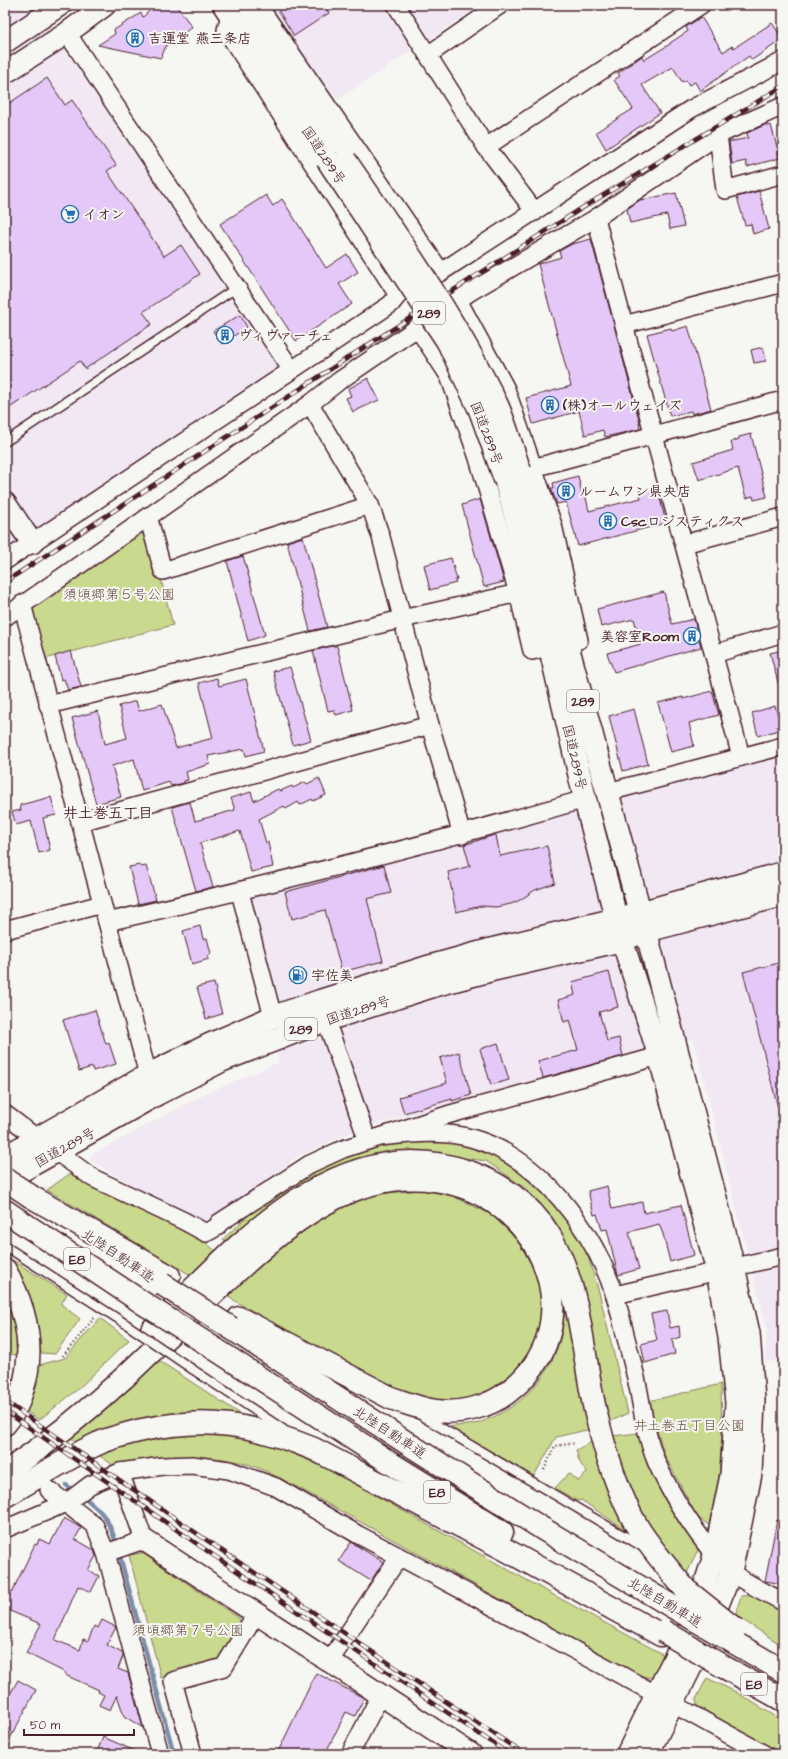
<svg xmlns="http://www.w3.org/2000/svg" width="788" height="1759" viewBox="0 0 788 1759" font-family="'Architects Daughter','Klee One',sans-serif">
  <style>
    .built { fill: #f1e8f4 }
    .green { fill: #c9d98d; stroke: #8a7c5c }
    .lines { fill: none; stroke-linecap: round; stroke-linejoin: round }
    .stream { stroke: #7b8da8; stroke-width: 4.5 }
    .building { fill: #e4c8f7; stroke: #4a1f2b }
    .service-casing { stroke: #4a1f2b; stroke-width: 11 }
    .minor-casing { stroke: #4a1f2b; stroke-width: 20 }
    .tertiary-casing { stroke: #4a1f2b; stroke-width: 24 }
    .trunk-casing { stroke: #4a1f2b; stroke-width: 25 }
    .motorway-casing { stroke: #4a1f2b; stroke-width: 25 }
    .path { stroke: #4a1f2b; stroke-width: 2.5; stroke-dasharray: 1 3; stroke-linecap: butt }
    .service { stroke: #f6f6f2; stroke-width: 8 }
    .minor { stroke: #f6f6f2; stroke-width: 17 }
    .tertiary { stroke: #f6f6f2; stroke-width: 21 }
    .trunk { stroke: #f6f6f2; stroke-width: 22 }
    .motorway { stroke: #f6f6f2; stroke-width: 22 }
    .rail-casing { stroke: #4a1f2b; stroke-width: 4.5 }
    .rail { stroke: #f6f6f2; stroke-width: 3; stroke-dasharray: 9; stroke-linecap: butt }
    .service-bridge-casing { stroke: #4a1f2b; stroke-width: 11; stroke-linecap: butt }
    .trunk-bridge-casing { stroke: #4a1f2b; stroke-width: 25; stroke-linecap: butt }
    .motorway-bridge-casing { stroke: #4a1f2b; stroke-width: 25; stroke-linecap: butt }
    .service-bridge { stroke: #f6f6f2; stroke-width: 8 }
    .trunk-bridge { stroke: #f6f6f2; stroke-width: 22 }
    .motorway-bridge { stroke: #f6f6f2; stroke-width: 22 }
    .labels { text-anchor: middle; stroke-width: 4; stroke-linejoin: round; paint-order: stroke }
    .shield { fill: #f6f6f2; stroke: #7e6067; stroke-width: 1 }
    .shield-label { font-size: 13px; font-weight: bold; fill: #4a1f2b }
    .poi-label { font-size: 14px; font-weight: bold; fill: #4a1f2b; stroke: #f6f6f2; text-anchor: start }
    .street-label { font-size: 14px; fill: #4a1f2b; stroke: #f6f6f2 }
    .park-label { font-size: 14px; fill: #6a4e44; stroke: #f6f6f2 }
    .neighbourhood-label { font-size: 15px; font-weight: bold; fill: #4a1f2b; stroke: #f6f6f2 }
  </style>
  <rect width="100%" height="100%" fill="#f6f6f2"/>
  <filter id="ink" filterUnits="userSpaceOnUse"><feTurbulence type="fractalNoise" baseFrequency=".025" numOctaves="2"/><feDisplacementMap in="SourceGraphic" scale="8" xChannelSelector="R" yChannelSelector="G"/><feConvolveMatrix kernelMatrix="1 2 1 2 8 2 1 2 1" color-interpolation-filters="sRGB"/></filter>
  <g filter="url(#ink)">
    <g class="built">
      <polygon points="5,5 35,5 276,364 274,371 5,551"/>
      <polygon points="268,5 481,5 334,102"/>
      <polygon points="783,754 783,1360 765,1362 767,1329 693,1038 356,1130 298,1156 206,1230 90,1160 91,1155 205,1094 279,1062 232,899"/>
    </g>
    <g class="green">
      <polygon points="145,519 173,625 41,660 26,606"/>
      <polygon points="402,1137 461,1141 495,1156 549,1191 585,1247 599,1292 628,1413 605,1424 570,1255 554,1220 525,1188 486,1161 449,1156 404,1152 356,1164 226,1242 223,1239 264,1201 348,1151"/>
      <polygon points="75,1170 205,1242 218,1253 194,1277 47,1190"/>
      <polygon points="422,1190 453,1196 492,1215 518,1240 539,1273 544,1305 542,1330 512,1381 486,1396 434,1405 406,1396 312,1346 225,1295 287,1240 323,1215 375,1194"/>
      <polygon points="11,1259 67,1294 61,1304 80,1319 55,1354 41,1353 38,1325 29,1296"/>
      <path d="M561,1278L591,1429L556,1437L534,1476L448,1427C457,1425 469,1426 478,1423C526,1408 562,1365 564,1314C565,1302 562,1289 561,1278Z"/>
      <polygon points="5,1288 12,1301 22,1354 8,1355 5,1352"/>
      <polygon points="100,1318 129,1340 78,1389 39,1420 25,1410 34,1391 39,1365 65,1358"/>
      <polygon points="158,1360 245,1417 212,1412 158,1416 120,1427 79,1445 70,1437 108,1408"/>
      <polygon points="721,1384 722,1435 719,1477 709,1525 697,1517 664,1454 649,1401"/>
      <path d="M212,1432L268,1443L330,1470L548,1592L666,1656L651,1678L638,1675L297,1487C282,1480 266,1470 250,1465C204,1451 158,1458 113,1465L97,1454L124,1445L161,1436Z"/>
      <path d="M638,1433L662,1494L699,1548L687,1573C671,1554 654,1535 642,1514C628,1489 620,1463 612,1436Z"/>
      <polygon points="595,1440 633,1535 581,1500 577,1501 555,1488 569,1473 578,1481 587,1473 579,1461 576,1450"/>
      <polygon points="142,1553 239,1618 241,1626 219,1662 161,1678 129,1555"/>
      <polygon points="757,1595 783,1613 783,1646 735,1615 741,1596"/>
      <polygon points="707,1678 736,1692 783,1721 783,1754 697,1706 696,1699"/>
    </g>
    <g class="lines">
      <g class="stream">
        <polyline points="66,1485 76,1492"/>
        <path d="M82,1496C104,1512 109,1520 117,1546"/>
        <polyline points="119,1553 174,1754"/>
      </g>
    </g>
    <g class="building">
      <polygon points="158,5 176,5 192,27 166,46 161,58 98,45 115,34 114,30 141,13 143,17 150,10"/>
      <polygon points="275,5 324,5 329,13 294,36"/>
      <polygon points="701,17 723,52 732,46 734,48 772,23 783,39 752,60 749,56 700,91 695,82 689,85 686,80 682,82 673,67 642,85 660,113 606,149 596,132 633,109 614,80 620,76 618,73 642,56 644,60 670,44 670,43 688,31 686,27"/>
      <polygon points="47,78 65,105 72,100 116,165 107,171 164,256 181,245 200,274 143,312 152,324 85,369 80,361 5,411 5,106"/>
      <polygon points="767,124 767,126 771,125 780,158 747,167 746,161 732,164 729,142 748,138 747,133"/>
      <polygon points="759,191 769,229 753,234 751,224 745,225 737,197"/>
      <polygon points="676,193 684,226 670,229 667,215 630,223 627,209 640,200"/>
      <polygon points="266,195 273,206 282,199 326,268 347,254 358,272 339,284 352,304 296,341 220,224"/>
      <polygon points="591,239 640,423 639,423 640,429 605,437 603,430 585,435 579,411 533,424 526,398 571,386 538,264 561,257 559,251 572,244"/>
      <polygon points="240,315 247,327 222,344 213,331"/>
      <polygon points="688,326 711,409 692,414 691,411 670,416 647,334 671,328 672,331"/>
      <polygon points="763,347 766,361 754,363 751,350"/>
      <polygon points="368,378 379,400 353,412 346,398 351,396 348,389"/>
      <polygon points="751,434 767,497 754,500 753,496 746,498 738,468 699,480 693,462 733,450 731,442 739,439 739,437"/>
      <polygon points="578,476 582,494 585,493 589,511 641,498 639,491 657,486 666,523 578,546 566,502 557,504 551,488 554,488 553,483"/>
      <polygon points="480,499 504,582 484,587 462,505"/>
      <polygon points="303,537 327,627 310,631 287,542"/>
      <polygon points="243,556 265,635 248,641 227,561"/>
      <polygon points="451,558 457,580 455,580 456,583 430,590 424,565"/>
      <polygon points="664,592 672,624 694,619 701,647 614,672 607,653 641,644 634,619 601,627 597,609"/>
      <polygon points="332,646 337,646 353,710 336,715 334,710 328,711 313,651"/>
      <polygon points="783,650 783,686 779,686 770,653"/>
      <polygon points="71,651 81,687 68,690 64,679 61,680 55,656"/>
      <polygon points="290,667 311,740 293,745 273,671"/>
      <polygon points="217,678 219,686 246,679 264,751 246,756 244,749 208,756 210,764 186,772 188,780 184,781 184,783 171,786 169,782 142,791 134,759 112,766 121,797 96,804 72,718 98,711 105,744 127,738 119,706 136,701 139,711 162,704 176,748 213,738 199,683"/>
      <polygon points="712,691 719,715 689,723 694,746 671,752 658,703 683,697 683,699"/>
      <polygon points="775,706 782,729 758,736 752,713"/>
      <polygon points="634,709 648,764 623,771 609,716"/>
      <polygon points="319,778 326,795 313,801 312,799 300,805 298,802 286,809 284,806 259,819 266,843 268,842 273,867 251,872 240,831 200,843 213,887 196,891 172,807 190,802 195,821 235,810 231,798 251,792 254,801 278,789 280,791 292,786 293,788 305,782 307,784"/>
      <polygon points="51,797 56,815 43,818 50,850 39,853 31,821 16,825 12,812 21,810 20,805"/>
      <polygon points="494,835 496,835 500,856 547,846 555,883 535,890 520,900 511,904 496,907 481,906 456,912 448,872 470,866 464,845"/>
      <polygon points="140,865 141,867 146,866 156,900 138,904 129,867"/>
      <polygon points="384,865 391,893 367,899 383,961 342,972 325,910 292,919 285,892"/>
      <polygon points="200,926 203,939 207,938 211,954 208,956 209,959 192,964 183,931"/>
      <polygon points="783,962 783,1112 779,1112 743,972"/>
      <polygon points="609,972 618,1007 599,1012 607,1041 619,1038 623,1056 543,1078 538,1061 578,1050 570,1020 564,1022 558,1000 575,995 572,982"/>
      <polygon points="214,983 222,1014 206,1019 197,987"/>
      <polygon points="95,1010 106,1044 109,1043 116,1064 93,1071 92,1067 79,1071 63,1020"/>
      <polygon points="498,1043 509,1080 491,1085 480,1049"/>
      <polygon points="459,1052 471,1095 452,1101 452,1099 404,1113 399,1097 447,1083 440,1058"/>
      <polygon points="607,1186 612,1209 642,1202 644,1213 681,1205 694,1255 670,1262 663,1234 659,1224 629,1232 639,1269 618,1275 607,1229 602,1230 597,1214 594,1215 588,1191"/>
      <polygon points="667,1311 670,1328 679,1326 680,1337 672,1340 675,1354 645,1363 641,1344 657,1340 651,1314"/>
      <polygon points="64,1518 81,1528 75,1539 94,1550 96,1556 88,1570 99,1576 91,1592 78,1586 55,1640 80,1650 83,1639 88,1641 94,1626 98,1628 102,1620 116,1627 107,1645 122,1653 123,1656 118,1669 128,1673 143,1728 124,1716 117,1695 110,1710 99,1705 104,1695 98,1692 99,1690 65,1675 66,1673 26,1653 41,1624 5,1609 5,1588 12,1592 35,1544 37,1545 39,1539 50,1544"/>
      <polygon points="777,1520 783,1521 783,1584 765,1581"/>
      <polygon points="351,1542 383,1562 371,1581 339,1561"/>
      <polygon points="316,1673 364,1698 355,1716 346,1712 325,1754 277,1754"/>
      <polygon points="18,1680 36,1690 5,1748 5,1703"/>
      <polygon points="103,1737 142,1754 96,1754"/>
    </g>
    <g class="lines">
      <defs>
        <g id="service">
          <polyline points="5,442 236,288"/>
          <polyline points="5,1246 126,1324"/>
          <polyline points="192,1369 283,1429"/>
          <polyline points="423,1417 643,1547"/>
        </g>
        <g id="minor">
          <polyline points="258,5 441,272"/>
          <polyline points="396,5 486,147 535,212"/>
          <polyline points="230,14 226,30 398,295"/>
          <polyline points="67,33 291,369"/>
          <polyline points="428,55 500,5"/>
          <polyline points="718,135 783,106"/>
          <polyline points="486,147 701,5"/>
          <path d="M596,218C642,398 694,577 741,757"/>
          <polyline points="458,300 506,389 553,525 579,640 567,643"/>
          <polyline points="624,325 783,283"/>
          <polyline points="417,327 449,376 478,458 518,593 532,651 550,646"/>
          <polyline points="310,404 370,505 381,537 430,725 462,835"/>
          <polyline points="533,468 783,400"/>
          <polyline points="148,516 163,571 370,505"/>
          <polyline points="684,544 783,517"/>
          <polyline points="5,561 391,304 398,295 441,272 691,109 783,61"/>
          <polyline points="22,604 148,1075 152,1085"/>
          <polyline points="5,617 310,404 339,381 470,292 596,218 718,135 725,190 783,174"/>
          <polyline points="714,654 783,633"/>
          <polyline points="48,705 402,619 518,593"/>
          <polyline points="608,792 783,746"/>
          <polyline points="80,822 430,725"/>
          <polyline points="240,892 273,1017"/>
          <path d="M107,922C268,885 427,845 585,799"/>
          <polyline points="5,930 102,904"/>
          <polyline points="326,1020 367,1139"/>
          <polyline points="5,1114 38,1139"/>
          <path d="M379,1137C410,1134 441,1130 471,1138C540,1157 594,1230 615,1296C620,1311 623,1327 627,1342C631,1358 636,1375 639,1392C643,1415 647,1438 656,1461C671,1496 702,1545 730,1571C741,1581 769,1594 783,1602"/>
          <polyline points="57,1152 93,1178 184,1221 206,1233 217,1227 219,1223 310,1164 343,1149 447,1115 659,1056"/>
          <polyline points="615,1295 783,1256"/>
          <polyline points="49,1490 95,1526 106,1553 160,1754"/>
          <polyline points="5,1529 66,1503 90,1485 120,1472 163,1466 192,1465 229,1470 276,1487 357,1534 619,1674 764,1754"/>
          <polyline points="106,1553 144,1540 120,1472"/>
          <polyline points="329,1662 399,1557"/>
          <polyline points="193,1754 173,1681 224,1667 256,1614"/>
          <polyline points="350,1754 380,1696"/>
        </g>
        <g id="tertiary">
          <polyline points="5,42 60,5"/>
          <polyline points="5,73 67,33 105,5"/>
          <polyline points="5,503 32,543"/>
          <polyline points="646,931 734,1267 749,1333 754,1400 751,1474 731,1572 704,1641 648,1754"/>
          <polyline points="622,940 659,1056 717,1271 729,1337 736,1403 731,1475 715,1553 704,1586 689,1628 627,1754"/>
          <polyline points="144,1540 471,1754"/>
        </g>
        <g id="trunk">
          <polyline points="224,5 327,159"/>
          <polyline points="246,5 339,150"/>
          <polyline points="520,471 644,927"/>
          <polyline points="506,482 542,613 585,799 620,933"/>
          <polyline points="5,1157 148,1075 209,1045 273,1017 320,1001 431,966 489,950 617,919 783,873"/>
          <polyline points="5,1180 157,1094 223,1060 326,1020 433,986 496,969 622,940 646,931 783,895"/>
        </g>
        <g id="motorway">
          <polyline points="32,1197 169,1276"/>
          <polyline points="5,1211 146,1305"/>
          <path d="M5,1270C26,1308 36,1349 22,1391C19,1402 13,1415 5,1424"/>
          <polyline points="231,1328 410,1445 543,1529 673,1607"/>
          <path d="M152,1330C236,1247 340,1124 472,1173C509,1187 540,1213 557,1249C583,1302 583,1363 597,1418C605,1452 620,1498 638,1528C652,1550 669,1570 686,1590"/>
          <polyline points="215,1349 392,1464 502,1532"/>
          <path d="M5,1473C48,1443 89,1410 127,1375C157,1346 187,1318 217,1290C281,1229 360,1156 457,1185C548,1212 591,1329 508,1392C489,1407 461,1414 436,1411C421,1409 406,1403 391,1398L239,1318"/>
          <path d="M5,1496C35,1479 64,1460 95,1445C109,1438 126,1434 142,1430C207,1416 253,1424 314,1449L508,1551L661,1635"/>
          <polyline points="735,1643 783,1671"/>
          <polyline points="724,1667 783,1700"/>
        </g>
      </defs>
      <use href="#service" class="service-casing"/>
      <use href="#minor" class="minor-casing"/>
      <use href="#tertiary" class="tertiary-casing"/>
      <use href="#trunk" class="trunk-casing"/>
      <use href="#motorway" class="motorway-casing"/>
      <g class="path">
        <polyline points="63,1356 95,1317"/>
        <polyline points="5,1366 5,1367"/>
        <polyline points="544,1470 555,1446 576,1443"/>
      </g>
      <use href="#service" class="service"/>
      <use href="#minor" class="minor"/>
      <use href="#tertiary" class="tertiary"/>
      <use href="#trunk" class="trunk"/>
      <use href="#motorway" class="motorway"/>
      <defs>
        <g id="rail">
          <polyline points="5,582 346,359 579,210 783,86"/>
          <polyline points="5,1401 218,1548 524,1754"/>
          <polyline points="5,1411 213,1555 509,1754"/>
        </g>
      </defs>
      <use href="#rail" class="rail-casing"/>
      <use href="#rail" class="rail"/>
      <defs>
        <polyline id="service-bridge" points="126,1324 192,1369"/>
        <g id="trunk-bridge">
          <polyline points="327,159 448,342 480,410 506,482"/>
          <path d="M345,160C399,239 455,318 497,405C506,425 512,449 520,471"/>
        </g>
        <g id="motorway-bridge">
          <polyline points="5,1179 32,1197"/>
          <polyline points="162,1284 231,1328"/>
          <polyline points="146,1305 215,1349"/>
          <polyline points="686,1590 735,1629"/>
          <polyline points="673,1607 735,1643"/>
          <polyline points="663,1631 724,1667"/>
        </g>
      </defs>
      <use href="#service-bridge" class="service-bridge-casing"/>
      <use href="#trunk-bridge" class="trunk-bridge-casing"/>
      <use href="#motorway-bridge" class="motorway-bridge-casing"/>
      <use href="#service-bridge" class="service-bridge"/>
      <use href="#trunk-bridge" class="trunk-bridge"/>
      <use href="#motorway-bridge" class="motorway-bridge"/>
    </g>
  </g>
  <defs>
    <symbol id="building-ring" viewBox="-11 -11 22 22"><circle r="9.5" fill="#f6f6f2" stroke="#1f6fb2" stroke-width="1.5"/><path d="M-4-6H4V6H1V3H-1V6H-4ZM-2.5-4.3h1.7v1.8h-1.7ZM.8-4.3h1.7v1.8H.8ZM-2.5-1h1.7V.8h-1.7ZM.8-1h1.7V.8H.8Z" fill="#1f6fb2"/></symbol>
    <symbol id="supermarket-ring" viewBox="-11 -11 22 22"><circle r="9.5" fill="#f6f6f2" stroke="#1f6fb2" stroke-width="1.5"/><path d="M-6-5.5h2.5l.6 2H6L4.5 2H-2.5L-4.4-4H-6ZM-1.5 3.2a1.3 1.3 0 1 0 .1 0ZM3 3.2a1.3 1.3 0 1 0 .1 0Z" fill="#1f6fb2"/></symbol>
    <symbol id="fuel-ring" viewBox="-11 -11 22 22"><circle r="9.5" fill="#f6f6f2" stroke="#1f6fb2" stroke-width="1.5"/><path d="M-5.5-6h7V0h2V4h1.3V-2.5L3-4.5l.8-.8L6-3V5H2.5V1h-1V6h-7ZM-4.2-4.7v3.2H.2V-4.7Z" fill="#1f6fb2"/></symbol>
  </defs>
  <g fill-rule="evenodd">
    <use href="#building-ring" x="125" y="28" width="20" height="20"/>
    <use href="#supermarket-ring" x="60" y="204" width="20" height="20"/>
    <use href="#building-ring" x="215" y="325" width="20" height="20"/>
    <use href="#building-ring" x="540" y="395" width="20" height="20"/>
    <use href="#building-ring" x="556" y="481" width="20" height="20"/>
    <use href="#building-ring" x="598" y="511" width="20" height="20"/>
    <use href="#building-ring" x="682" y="626" width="20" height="20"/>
    <use href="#fuel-ring" x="288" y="965" width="20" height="20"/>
  </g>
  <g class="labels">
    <g class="shield">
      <rect x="413" y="302" width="32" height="22" rx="3"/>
      <rect x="567" y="690" width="32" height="22" rx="3"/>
      <rect x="285" y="1018" width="32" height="22" rx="3"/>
      <rect x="64" y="1248" width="26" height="22" rx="3"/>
      <rect x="424" y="1481" width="26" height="22" rx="3"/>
      <rect x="741" y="1673" width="26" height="22" rx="3"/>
    </g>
    <g class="shield-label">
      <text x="429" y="318">289</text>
      <text x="583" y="706">289</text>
      <text x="301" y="1034">289</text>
      <text x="77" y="1264">E8</text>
      <text x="437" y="1497">E8</text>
      <text x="754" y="1689">E8</text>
    </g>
    <g class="poi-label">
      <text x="148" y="43">吉運堂 燕三条店</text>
      <text x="83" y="219">イオン</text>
      <text x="238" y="340">ヴィヴァーチェ</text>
      <text x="563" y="410">(株)オールウェイズ</text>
      <text x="579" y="496">ルームワン県央店</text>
      <text x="621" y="526">Cscロジスティクス</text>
      <text x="679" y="641" text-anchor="end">美容室Room</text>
      <text x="311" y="980">宇佐美</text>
    </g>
    <g class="street-label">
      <text transform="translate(324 155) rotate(56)" y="5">国道289号</text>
      <text transform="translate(487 433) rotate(69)" y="5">国道289号</text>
      <text transform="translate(575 757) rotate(77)" y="5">国道289号</text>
      <text transform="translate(358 1010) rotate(-18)" y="5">国道289号</text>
      <text transform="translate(65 1147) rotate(-29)" y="5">国道289号</text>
      <text transform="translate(118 1255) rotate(34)" y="5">北陸自動車道</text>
      <text transform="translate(390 1432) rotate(33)" y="5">北陸自動車道</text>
      <text transform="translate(665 1602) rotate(31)" y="5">北陸自動車道</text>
    </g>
    <g class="park-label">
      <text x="119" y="599">須頃郷第５号公園</text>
      <text x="689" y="1430">井土巻五丁目公園</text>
      <text x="188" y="1635">須頃郷第７号公園</text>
    </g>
    <g class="neighbourhood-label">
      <text x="108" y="818">井土巻五丁目</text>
    </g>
  </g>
  <rect width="788" height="1759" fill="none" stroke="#f6f6f2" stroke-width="20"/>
  <rect x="10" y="10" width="768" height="1739" fill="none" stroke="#4a1f2b" stroke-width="1.5" filter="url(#ink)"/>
  <path d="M24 1729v6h110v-6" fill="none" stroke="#4a1f2b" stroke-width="2"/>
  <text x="30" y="1729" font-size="12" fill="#4a1f2b" stroke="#f6f6f2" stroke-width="3" paint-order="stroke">50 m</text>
</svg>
